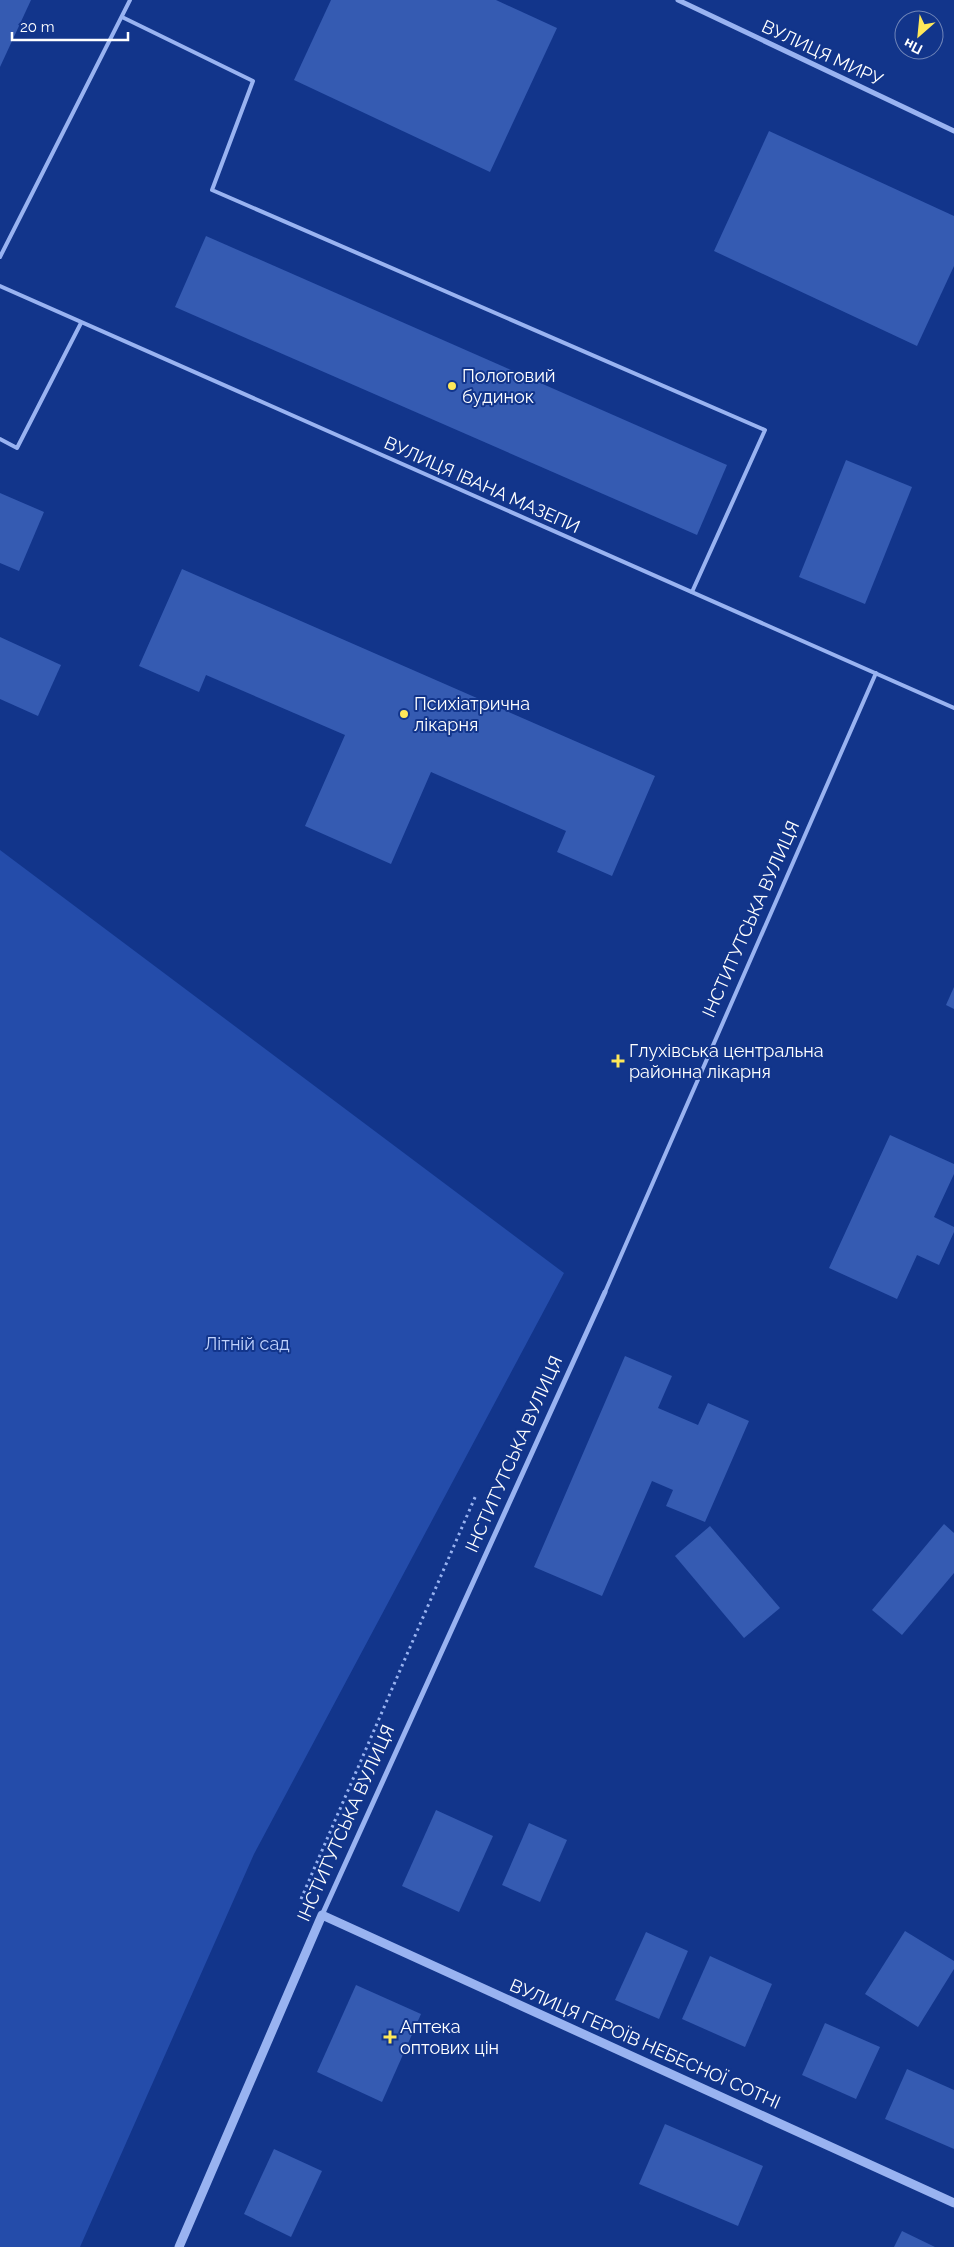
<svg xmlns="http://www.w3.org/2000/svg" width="954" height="2247" viewBox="0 0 954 2247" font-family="Raleway,sans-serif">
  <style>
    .green { fill: #244caa }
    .building { fill: #355bb2 }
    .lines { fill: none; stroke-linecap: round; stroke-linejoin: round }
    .path { stroke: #99b3f1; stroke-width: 3; stroke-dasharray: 2.5 4; stroke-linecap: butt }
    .service { stroke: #99b3f1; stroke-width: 4 }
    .minor { stroke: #99b3f1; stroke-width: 5 }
    .tertiary { stroke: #99b3f1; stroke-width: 9 }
    .poi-dot { fill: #ffe859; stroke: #12358b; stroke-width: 2 }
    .labels { text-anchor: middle; stroke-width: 4; stroke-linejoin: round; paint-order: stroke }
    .street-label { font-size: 18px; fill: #fff; stroke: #12358b }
    .poi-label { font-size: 18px; fill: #fff; stroke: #12358b; text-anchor: start }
    .park-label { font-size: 18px; fill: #c0d2fc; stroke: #12358b }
  </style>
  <rect width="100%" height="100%" fill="#12358b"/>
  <polygon class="green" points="0,850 564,1273 254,1854 80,2247 0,2247"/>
  <g class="building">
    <polygon points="0,0 31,0 0,67"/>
    <polygon points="331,0 496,0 557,28 490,172 294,80"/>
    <polygon points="769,131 954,216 954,266 917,346 714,251"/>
    <polygon points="206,236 727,465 697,535 175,307"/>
    <polygon points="846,460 912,487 865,604 799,577"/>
    <polygon points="0,493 44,512 19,571 0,563"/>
    <polygon points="182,569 655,776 612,876 557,852 566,831 431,772 391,864 305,826 345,735 206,675 199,692 139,666"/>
    <polygon points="0,637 61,665 38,716 0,699"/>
    <polygon points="954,987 954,1009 946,1005"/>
    <polygon points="890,1135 954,1164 954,1174 934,1217 954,1227 954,1232 939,1265 917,1255 897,1299 829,1268"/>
    <polygon points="625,1356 672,1376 658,1408 698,1425 708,1403 749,1421 705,1522 666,1506 673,1490 652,1481 602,1596 534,1567"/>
    <polygon points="944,1524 954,1533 954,1573 902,1635 872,1610"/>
    <polygon points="710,1526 780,1608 744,1638 675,1556"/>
    <polygon points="436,1810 493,1836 459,1912 402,1886"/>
    <polygon points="529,1823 567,1840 540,1902 502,1885"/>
    <polygon points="905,1931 954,1961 954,1969 918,2027 865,1994"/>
    <polygon points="646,1932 688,1951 659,2019 615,2000"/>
    <polygon points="710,1956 772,1984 745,2047 682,2019"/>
    <polygon points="356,1985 421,2014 382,2102 317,2072"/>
    <polygon points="825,2023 880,2047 856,2099 802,2075"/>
    <polygon points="907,2069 954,2090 954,2149 885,2119"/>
    <polygon points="665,2124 763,2166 738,2226 639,2184"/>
    <polygon points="274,2149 322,2171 291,2237 244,2214"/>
    <polygon points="902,2231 935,2247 894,2247"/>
  </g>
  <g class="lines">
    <polyline class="path" points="301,1899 476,1495"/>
    <g class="service">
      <polyline points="122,17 253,81 212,190 765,430 692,592"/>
      <polyline points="0,257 130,0"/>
      <polyline points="0,286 954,708"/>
      <polyline points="0,439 17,448 81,323"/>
      <polyline points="605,1292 876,673"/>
    </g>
    <g class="minor">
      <polyline points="678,0 954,131"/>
      <polyline points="322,1915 605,1292"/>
    </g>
    <polyline class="tertiary" points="179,2247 322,1915 954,2203"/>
  </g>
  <g class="poi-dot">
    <circle cx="452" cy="386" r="5"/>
    <circle cx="404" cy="714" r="5"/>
    <path d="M615.5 1053.5h5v5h5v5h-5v5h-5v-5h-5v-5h5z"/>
    <path d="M387.5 2029.5h5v5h5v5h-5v5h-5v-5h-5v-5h5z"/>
  </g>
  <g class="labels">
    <g class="street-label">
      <text transform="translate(822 53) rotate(25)" y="6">ВУЛИЦЯ МИРУ</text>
      <text transform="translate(482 485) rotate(24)" y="6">ВУЛИЦЯ ІВАНА МАЗЕПИ</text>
      <text transform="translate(751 919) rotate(-66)" y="6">ІНСТИТУТСЬКА ВУЛИЦЯ</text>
      <text transform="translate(514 1454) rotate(-66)" y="6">ІНСТИТУТСЬКА ВУЛИЦЯ</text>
      <text transform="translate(346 1823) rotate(-66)" y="6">ІНСТИТУТСЬКА ВУЛИЦЯ</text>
      <text transform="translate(645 2044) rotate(24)" y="6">ВУЛИЦЯ ГЕРОЇВ НЕБЕСНОЇ СОТНІ</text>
    </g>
    <g class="poi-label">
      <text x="462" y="382">Пологовий<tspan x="462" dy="21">будинок</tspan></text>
      <text x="414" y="710">Психіатрична<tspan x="414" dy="21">лікарня</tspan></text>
      <text x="629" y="1057">Глухівська центральна<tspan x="629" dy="21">районна лікарня</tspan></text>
      <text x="400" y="2033">Аптека<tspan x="400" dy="21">оптових цін</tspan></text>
    </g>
    <g class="park-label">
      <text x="247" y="1350">Літній сад</text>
    </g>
  </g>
  <g transform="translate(919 35) rotate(207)"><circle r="24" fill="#12358b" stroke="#7186b9"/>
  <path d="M0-4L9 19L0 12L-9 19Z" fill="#ffe859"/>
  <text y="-8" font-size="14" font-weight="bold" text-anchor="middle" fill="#ffffff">Пн</text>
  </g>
  <path d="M12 32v8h116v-8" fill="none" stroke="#ffffff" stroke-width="2.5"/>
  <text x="20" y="32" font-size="15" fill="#ffffff" stroke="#12358b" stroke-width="4" paint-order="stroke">20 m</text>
</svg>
